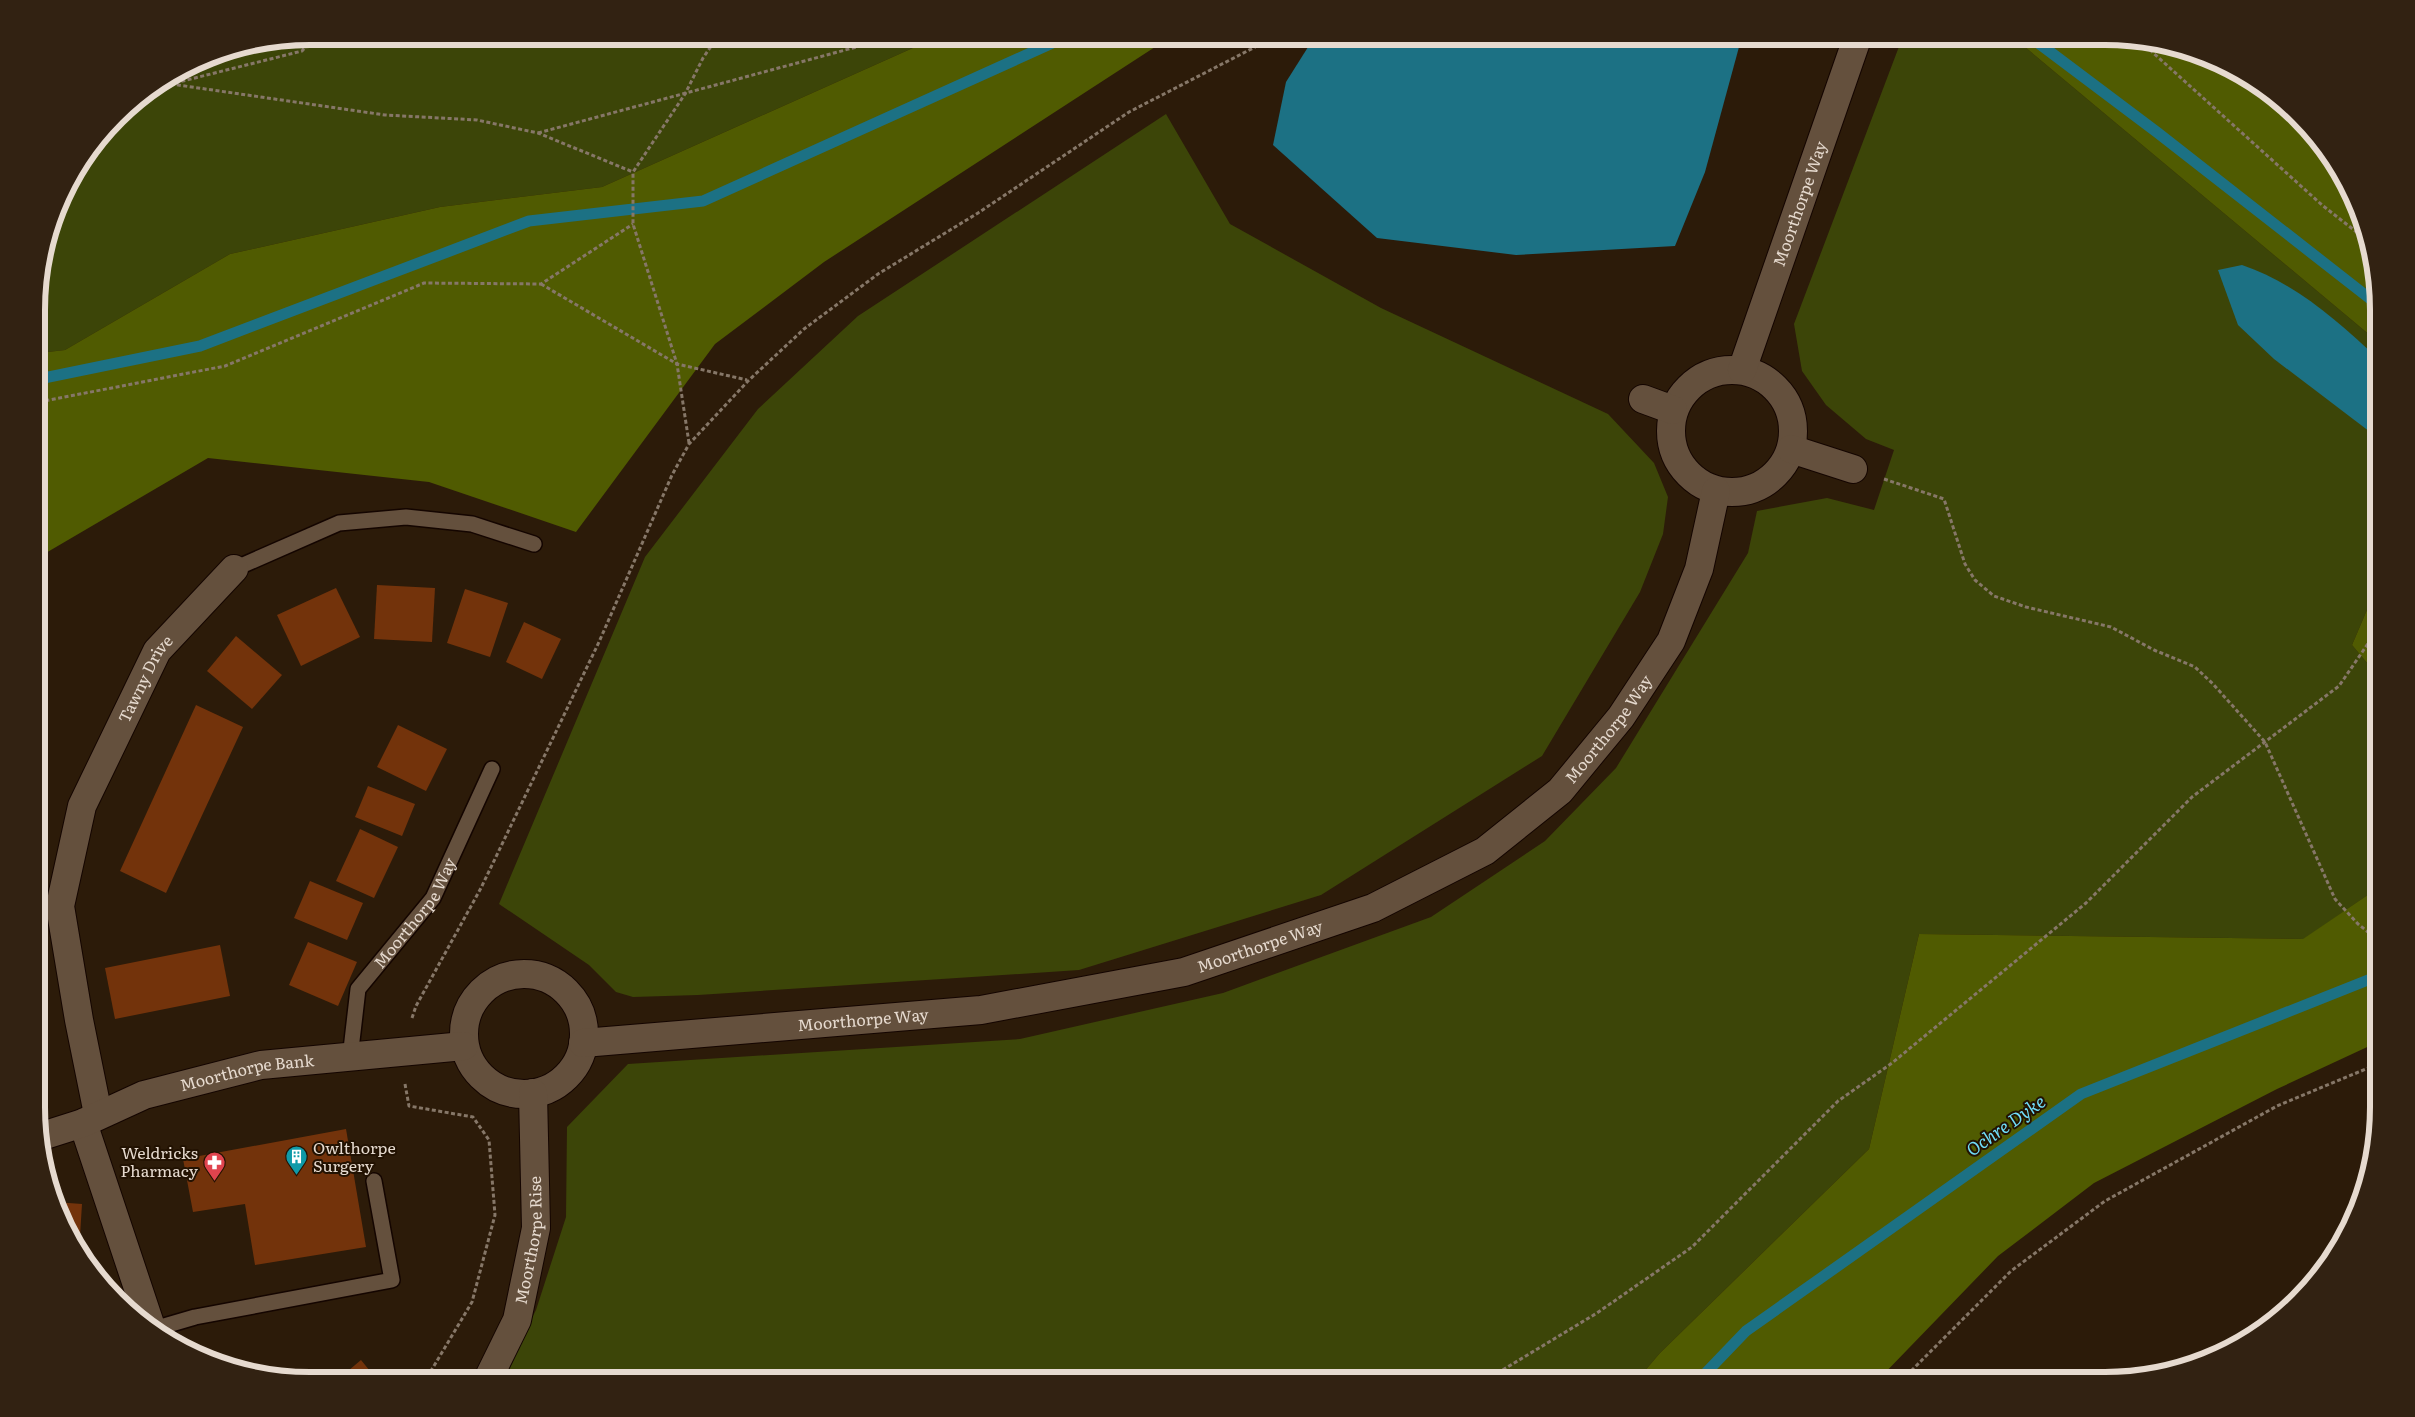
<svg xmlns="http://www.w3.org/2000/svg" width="2415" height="1417" viewBox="0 0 2415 1417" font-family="Literata,serif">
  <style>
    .green { fill: #3c4508 }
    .forest { fill: #505b01 }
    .water { fill: #1c7184 }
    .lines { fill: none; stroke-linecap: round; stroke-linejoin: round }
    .stream { stroke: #1c7184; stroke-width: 11 }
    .building { fill: #73330b }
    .lane-casing { stroke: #140500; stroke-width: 18 }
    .street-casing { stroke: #140500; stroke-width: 30 }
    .path { stroke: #867768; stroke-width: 3; stroke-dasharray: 4 2.5; stroke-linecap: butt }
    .lane { stroke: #64503d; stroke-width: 15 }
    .street { stroke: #64503d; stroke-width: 28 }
    .labels { text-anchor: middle; stroke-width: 4; stroke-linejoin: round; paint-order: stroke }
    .street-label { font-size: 16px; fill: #e6dacf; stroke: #221202 }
    .poi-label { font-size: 16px; fill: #e6dacf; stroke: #221202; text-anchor: start }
    .water-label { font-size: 18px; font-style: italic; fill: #70dcf8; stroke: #221202 }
    .rim { fill: none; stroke: #e6dacf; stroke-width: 6 }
  </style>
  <rect width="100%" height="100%" fill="#2c1b09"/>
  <g class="green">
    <polygon points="310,36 934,36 924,43 602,187 440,207 230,254 65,350 39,353 39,275 65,189 129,104 206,57"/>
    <polygon points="1903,36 2013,37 2378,342 2378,584 2352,645 2378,676 2378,888 2304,939 1919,934 1869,1149 1660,1353 1637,1380 500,1381 536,1310 566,1217 567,1127 628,1064 1020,1039 1223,993 1431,917 1545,841 1616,768 1748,553 1757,511 1827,498 1874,510 1894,450 1866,439 1826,405 1802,371 1794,324"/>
    <polygon points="1166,114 1230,224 1381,308 1608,414 1654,463 1668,497 1663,534 1640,592 1542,756 1321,895 1079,970 698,995 633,997 616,992 589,965 499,904 645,557 758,409 858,316"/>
  </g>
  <g class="forest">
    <polygon points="934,36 1172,36 824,262 715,344 576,532 429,482 208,458 39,557 39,353 65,350 230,254 440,207 602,187 924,43"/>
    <polygon points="2105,36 2176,46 2227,67 2333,159 2364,223 2378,292 2378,342 2013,37"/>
    <polygon points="2378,584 2378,676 2352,645"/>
    <polygon points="2378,888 2378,1042 2277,1089 2094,1183 1998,1256 1878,1380 1637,1380 1660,1353 1869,1149 1919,934 2303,939"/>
  </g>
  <g class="water">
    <polygon points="1315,36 1742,36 1705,172 1675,246 1516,255 1377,238 1273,145 1286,82"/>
    <path d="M2242,265C2295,283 2338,321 2378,359V438L2274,359L2238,325L2218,270Z"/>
  </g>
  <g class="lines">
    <g class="stream">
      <polyline points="2029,36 2158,133 2378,305"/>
      <polyline points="39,379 200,346 529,221 703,201 1068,36"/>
      <polyline points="1699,1380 1746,1331 2081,1094 2378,976"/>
    </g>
  </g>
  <g class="building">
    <polygon points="377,585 435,588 432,642 374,639"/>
    <polygon points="336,588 360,637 301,666 277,615"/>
    <polygon points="465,589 508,603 490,657 447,643"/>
    <polygon points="524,622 561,639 542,679 506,662"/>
    <polygon points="236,636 282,675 252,709 207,671"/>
    <polygon points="196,705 243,727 166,893 120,871"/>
    <polygon points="398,725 447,749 426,791 377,767"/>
    <polygon points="368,786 415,804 402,836 355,817"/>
    <polygon points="360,829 398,847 374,898 336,881"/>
    <polygon points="310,881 363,903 347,940 294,918"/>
    <polygon points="308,942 357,962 338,1006 289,985"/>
    <polygon points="220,945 230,996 115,1019 105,968"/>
    <polygon points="346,1129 366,1247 255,1265 245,1204 193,1212 183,1159"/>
    <polygon points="55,1202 82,1204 79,1252"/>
    <polygon points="361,1360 378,1381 336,1381"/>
  </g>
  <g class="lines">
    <defs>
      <g id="lane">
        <polyline points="234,569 339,523 406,517 472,524 534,544"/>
        <path id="s1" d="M350,1058L358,989L433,898L492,769"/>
        <polyline points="154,1329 195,1317 392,1280 374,1181"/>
      </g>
      <g id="street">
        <circle cx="1732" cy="431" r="61"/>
        <path id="s2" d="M1742,370L1858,36"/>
        <polyline points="1643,399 1673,410"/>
        <polyline points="1791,449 1853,469"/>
        <circle cx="524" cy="1034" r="60"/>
        <path id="s3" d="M583,1043L981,1010L1184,972L1373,908L1485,851L1560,791L1621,717L1671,641L1699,569L1716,491"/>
        <path id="s4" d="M98,1114L79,1020L60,906L82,806L157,651L234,569"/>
        <polyline points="83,1123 151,1327"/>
        <path id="s5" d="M39,1137L83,1123L144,1095L261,1065L464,1046"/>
        <path id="s6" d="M487,1381L517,1320L536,1228L533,1093"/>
      </g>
    </defs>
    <use href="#lane" class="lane-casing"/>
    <use href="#street" class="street-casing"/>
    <g class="path">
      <polyline points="2140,41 2322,205 2368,241"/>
      <polyline points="164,83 385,115 477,120 538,133 633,172"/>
      <polyline points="175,83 302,51 315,36"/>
      <polyline points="538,133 897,36"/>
      <polyline points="541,284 677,364 747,380"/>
      <polyline points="39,402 225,366 424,283 541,284 633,224"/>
      <polyline points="689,443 677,364 633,224 633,172 685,94 703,58 718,36"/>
      <polyline points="1884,479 1944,499 1965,564 1975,580 1994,596 2026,607 2111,627 2154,650 2195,667 2213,684 2265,742 2335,899 2358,924 2378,940"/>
      <polyline points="2378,943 2374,994 2378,1012"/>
      <polyline points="412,1018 416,1006 481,888 599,642 672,475 689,444 748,381 804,329 878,274 978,213 1129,112 1257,46 1270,36"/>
      <polyline points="405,1084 409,1106 473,1117 489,1140 495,1215 472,1302 425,1381"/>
      <polyline points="1486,1380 1597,1313 1692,1247 1838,1101 1892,1063 2086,903 2192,797 2339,686 2378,629"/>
      <polyline points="1902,1380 2011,1271 2105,1201 2277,1106 2378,1064"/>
    </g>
    <use href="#lane" class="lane"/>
    <use href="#street" class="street"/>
  </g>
  <defs>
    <symbol id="building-pin" viewBox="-11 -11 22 30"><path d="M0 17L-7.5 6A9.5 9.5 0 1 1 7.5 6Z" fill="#0f9aa8" stroke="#221202"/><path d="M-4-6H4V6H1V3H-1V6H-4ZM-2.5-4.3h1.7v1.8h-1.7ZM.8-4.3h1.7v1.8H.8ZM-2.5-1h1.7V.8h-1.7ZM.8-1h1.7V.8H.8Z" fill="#fff"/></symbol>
    <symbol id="pharmacy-pin" viewBox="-11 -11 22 30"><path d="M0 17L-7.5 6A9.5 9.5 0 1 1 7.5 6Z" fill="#e0444e" stroke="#221202"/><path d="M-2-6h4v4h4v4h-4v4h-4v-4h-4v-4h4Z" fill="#fff"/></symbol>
  </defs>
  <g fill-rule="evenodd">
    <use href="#building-pin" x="284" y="1144" width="25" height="34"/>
    <use href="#pharmacy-pin" x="202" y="1150" width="25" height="34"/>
  </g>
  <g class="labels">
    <g class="street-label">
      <text dy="6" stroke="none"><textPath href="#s2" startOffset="176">Moorthorpe Way</textPath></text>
      <text dy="6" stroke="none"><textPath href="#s4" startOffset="456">Tawny Drive</textPath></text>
      <text dy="6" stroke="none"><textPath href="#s3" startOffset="1106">Moorthorpe Way</textPath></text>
      <text dy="6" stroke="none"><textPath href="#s1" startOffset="165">Moorthorpe Way</textPath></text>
      <text dy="6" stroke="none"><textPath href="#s3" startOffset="686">Moorthorpe Way</textPath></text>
      <text dy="6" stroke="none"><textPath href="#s3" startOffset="281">Moorthorpe Way</textPath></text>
      <text dy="6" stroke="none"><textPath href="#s5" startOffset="219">Moorthorpe Bank</textPath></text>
      <text dy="6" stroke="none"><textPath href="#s6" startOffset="149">Moorthorpe Rise</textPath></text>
    </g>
    <g class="poi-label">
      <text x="313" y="1154">Owlthorpe<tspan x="313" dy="18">Surgery</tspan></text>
      <text x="198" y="1159" text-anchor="end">Weldricks<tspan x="198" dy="18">Pharmacy</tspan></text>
    </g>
    <g class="water-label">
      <text transform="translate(2006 1126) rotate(-35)" y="6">Ochre Dyke</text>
    </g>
  </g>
  <path d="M0 0H2415V1417H0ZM310 45H2105A265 265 0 0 1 2370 310V1107A265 265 0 0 1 2105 1372H310A265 265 0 0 1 45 1107V310A265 265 0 0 1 310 45Z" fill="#322212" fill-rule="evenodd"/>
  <path class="rim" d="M310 45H2105A265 265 0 0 1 2370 310V1107A265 265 0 0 1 2105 1372H310A265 265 0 0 1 45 1107V310A265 265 0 0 1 310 45Z"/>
</svg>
